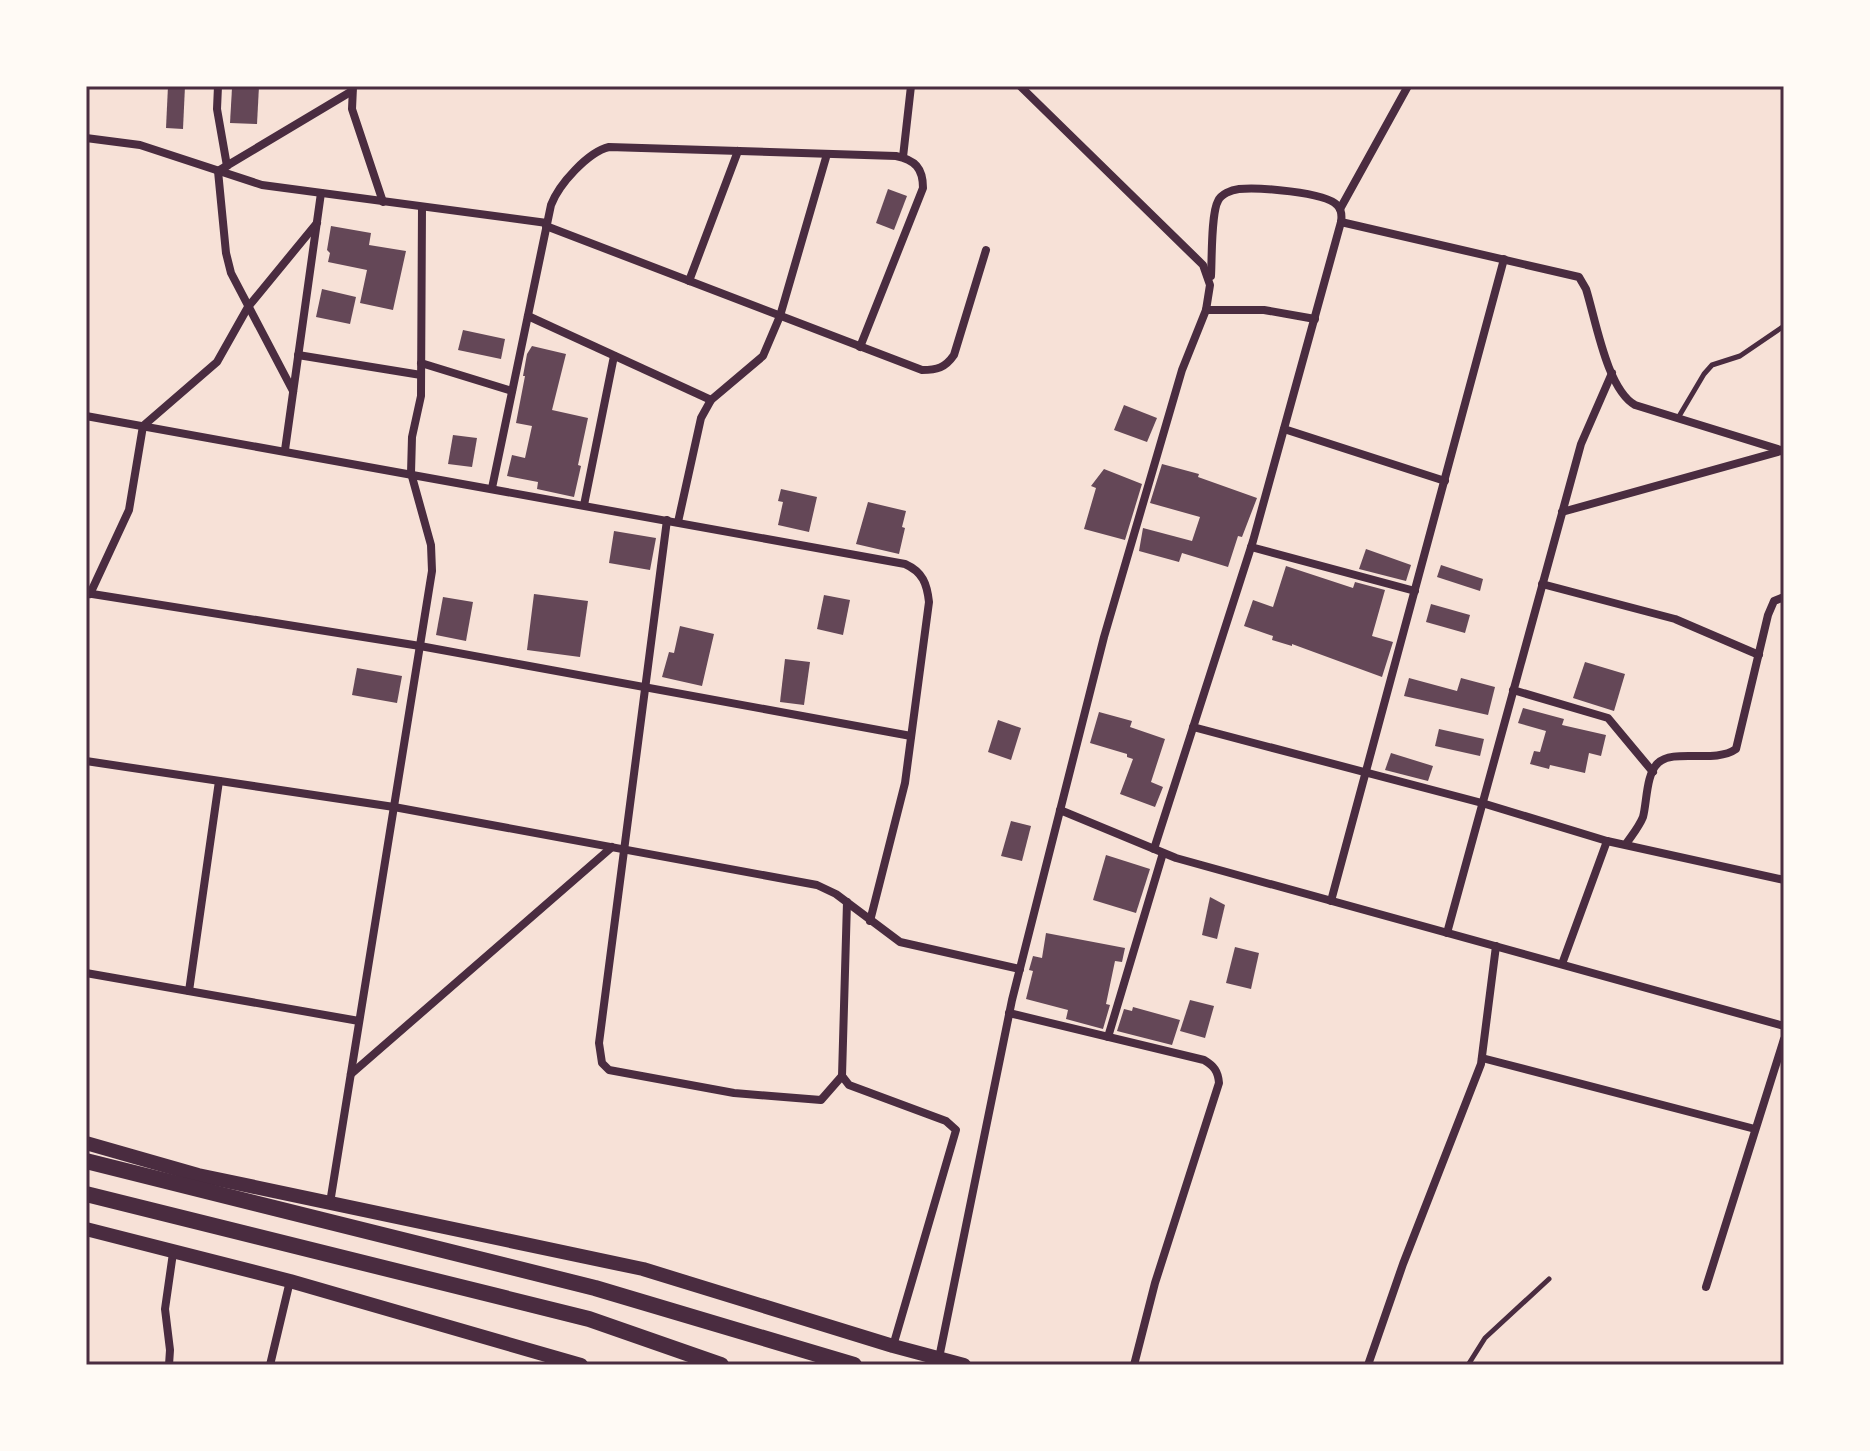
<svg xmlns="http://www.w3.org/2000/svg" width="1870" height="1451" viewBox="0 0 1870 1451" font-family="Manrope,sans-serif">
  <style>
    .building { fill: #644757 }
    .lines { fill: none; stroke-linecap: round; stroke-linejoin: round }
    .service { stroke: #4a2c40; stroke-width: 5 }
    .minor { stroke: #4a2c40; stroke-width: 8 }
    .secondary { stroke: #4a2c40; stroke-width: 14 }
    .trunk { stroke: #4a2c40; stroke-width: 16 }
    .neatline { fill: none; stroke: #4a2c40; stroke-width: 3 }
  </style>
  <rect width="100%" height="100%" fill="#f7e1d7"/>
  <g class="building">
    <polygon points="168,86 185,86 183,129 166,128"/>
    <polygon points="239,86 259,86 257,124 230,123 232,88"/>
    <polygon points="888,189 907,196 894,230 876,223"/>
    <polygon points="331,226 371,233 369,245 406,251 393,310 360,303 367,270 328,262 330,253 327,250"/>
    <polygon points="322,289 356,297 350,324 316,317"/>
    <polygon points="463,330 505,339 501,359 458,350"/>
    <polygon points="532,346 566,354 552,410 588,418 578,465 581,466 574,497 537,489 538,482 507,476 512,455 525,458 532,426 516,423 525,376 523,376 527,354"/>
    <polygon points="1124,405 1157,418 1147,442 1114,430"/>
    <polygon points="453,435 477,438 472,467 448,464"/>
    <polygon points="1162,464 1199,474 1198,477 1257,498 1242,537 1238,536 1228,567 1182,553 1179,562 1139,551 1143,528 1192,541 1200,517 1150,503"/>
    <polygon points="1104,469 1142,484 1125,540 1084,529 1096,488 1091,486"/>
    <polygon points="781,489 817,497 809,532 778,525 783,502 778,501"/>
    <polygon points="868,502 906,511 902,527 905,528 899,554 856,544"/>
    <polygon points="614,531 656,538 650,570 609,563"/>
    <polygon points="1366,549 1411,565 1406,581 1359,569"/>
    <polygon points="1441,565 1483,579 1480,591 1437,577"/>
    <polygon points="1286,566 1353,588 1355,582 1385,590 1372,636 1393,642 1382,677 1292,644 1292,646 1272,640 1273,636 1244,626 1253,600 1273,607"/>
    <polygon points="534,594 588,601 580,657 527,650"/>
    <polygon points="824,595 850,600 843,635 817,629"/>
    <polygon points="443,597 473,602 466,641 436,635"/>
    <polygon points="1431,604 1470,615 1465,633 1426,622"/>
    <polygon points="680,626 714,634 702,686 662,677 669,652 674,653"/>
    <polygon points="785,659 810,662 804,705 780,702"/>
    <polygon points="1585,662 1625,674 1614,711 1573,698"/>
    <polygon points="357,668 402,676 397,703 352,695"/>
    <polygon points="1409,678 1457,691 1461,678 1495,687 1488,715 1404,696"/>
    <polygon points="1523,708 1564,719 1562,725 1606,735 1601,756 1589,753 1585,773 1550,765 1549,769 1530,764 1534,751 1540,752 1546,731 1518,723"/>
    <polygon points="1099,712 1132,721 1130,727 1165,739 1151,782 1163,787 1155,807 1120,794 1133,759 1127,757 1127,754 1090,743"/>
    <polygon points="998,720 1021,728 1011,760 988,752"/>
    <polygon points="1439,729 1484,739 1480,756 1435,746"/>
    <polygon points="1391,753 1433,766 1428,781 1385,770"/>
    <polygon points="1011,821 1031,826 1022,861 1001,856"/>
    <polygon points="1106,855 1150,869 1136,913 1093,900"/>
    <polygon points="1210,897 1225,905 1217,939 1202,935"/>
    <polygon points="1046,933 1125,948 1122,962 1115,961 1106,1004 1110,1005 1103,1029 1066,1019 1068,1010 1026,999 1033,971 1029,970 1033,956 1042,958"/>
    <polygon points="1235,947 1259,953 1251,989 1226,983"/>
    <polygon points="1190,1000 1214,1006 1205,1038 1180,1031"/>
    <polygon points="1133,1007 1180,1020 1172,1045 1117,1031 1124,1009 1132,1011"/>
  </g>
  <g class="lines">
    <g class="service">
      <polyline points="1678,418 1704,374 1712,365 1740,356 1784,326"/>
      <polyline points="1468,1365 1485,1338 1549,1279"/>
    </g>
    <g class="minor">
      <polyline points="218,86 217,109 227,166"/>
      <polyline points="353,87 352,109 383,202"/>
      <polyline points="86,138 140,145 262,185 547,223"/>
      <polyline points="903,157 911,86"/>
      <polyline points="1340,209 1408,86"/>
      <path d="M1341,222L1579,277L1586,289C1596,321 1607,389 1635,405L1784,451"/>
      <path d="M546,226L922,370C937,370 945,368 954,355L986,250"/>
      <polyline points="689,281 738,151"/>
      <polyline points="1206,310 1264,310 1315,319"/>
      <polyline points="528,316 711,400"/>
      <polyline points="298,355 421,375"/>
      <polyline points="421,363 512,391"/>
      <polyline points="293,391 231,273 226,253 218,171 352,91"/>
      <path d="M86,416L905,564C923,572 927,584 929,602L905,783L870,921"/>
      <polyline points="1284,429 1445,481"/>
      <polyline points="285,450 321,193"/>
      <path d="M492,488L551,205C559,184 588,152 609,147L896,156C915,160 923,168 923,188L860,347"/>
      <polyline points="584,505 614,356"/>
      <polyline points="1562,512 1781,451"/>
      <polyline points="667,520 599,1043 602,1063 609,1070 734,1093 821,1100 842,1076"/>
      <polyline points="678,522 701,418 711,400 763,356 780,316 827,154"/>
      <polyline points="1251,547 1415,591"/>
      <polyline points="1542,584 1675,619 1759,655"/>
      <polyline points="86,593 420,646 911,736"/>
      <polyline points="90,594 129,510 143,426 217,362 248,307 317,223"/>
      <polyline points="1513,690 1608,718 1653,772"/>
      <polyline points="1193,727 1482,803 1607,841 1784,880"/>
      <polyline points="86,761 394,807 817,885 836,894 900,942 1020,969"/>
      <polyline points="1060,810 1176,858 1784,1026"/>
      <path d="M1626,844C1632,835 1639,827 1643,817C1647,802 1646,774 1658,763C1673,748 1715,764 1736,749L1768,615L1774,601L1784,597"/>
      <path d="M1154,849L1253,541L1341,222C1342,216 1342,210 1337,205C1325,192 1257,187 1239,189C1231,190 1221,194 1218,201C1211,213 1212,260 1211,276"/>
      <polyline points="1331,901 1504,259"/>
      <polyline points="847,902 842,1076 849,1085 946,1121 956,1130 893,1346"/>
      <polyline points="1447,933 1581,444 1612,373"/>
      <polyline points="1562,964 1607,841"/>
      <polyline points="86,973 359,1021"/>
      <polyline points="189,991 219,781"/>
      <path d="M1009,1013L1204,1060C1214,1066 1218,1071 1219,1083L1155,1283L1134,1365"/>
      <polyline points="1108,1037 1163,853"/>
      <polyline points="1482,1058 1755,1129"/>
      <polyline points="351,1074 612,847"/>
      <polyline points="330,1203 432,571 431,545 411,473 412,437 421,396 422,207"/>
      <polyline points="1706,1287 1784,1039"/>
      <polyline points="939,1358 1012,1000 1104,637 1182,370 1206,310 1210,285 1203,265 1020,86"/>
      <polyline points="169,1365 170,1350 165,1309 173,1253"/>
      <polyline points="270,1365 290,1281"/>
      <polyline points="1368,1365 1403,1264 1481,1064 1496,946"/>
    </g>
    <g class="secondary">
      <polyline points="86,1143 198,1175 643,1269 893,1346 964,1365"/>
      <polyline points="86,1229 290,1281 581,1365"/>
    </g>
    <g class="trunk">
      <polyline points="86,1161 595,1288 854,1365"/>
      <polyline points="86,1194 589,1319 721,1365"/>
    </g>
  </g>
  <rect width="1870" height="1451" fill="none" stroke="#fffaf5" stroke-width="176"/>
  <rect x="88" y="88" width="1694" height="1275" class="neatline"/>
</svg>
